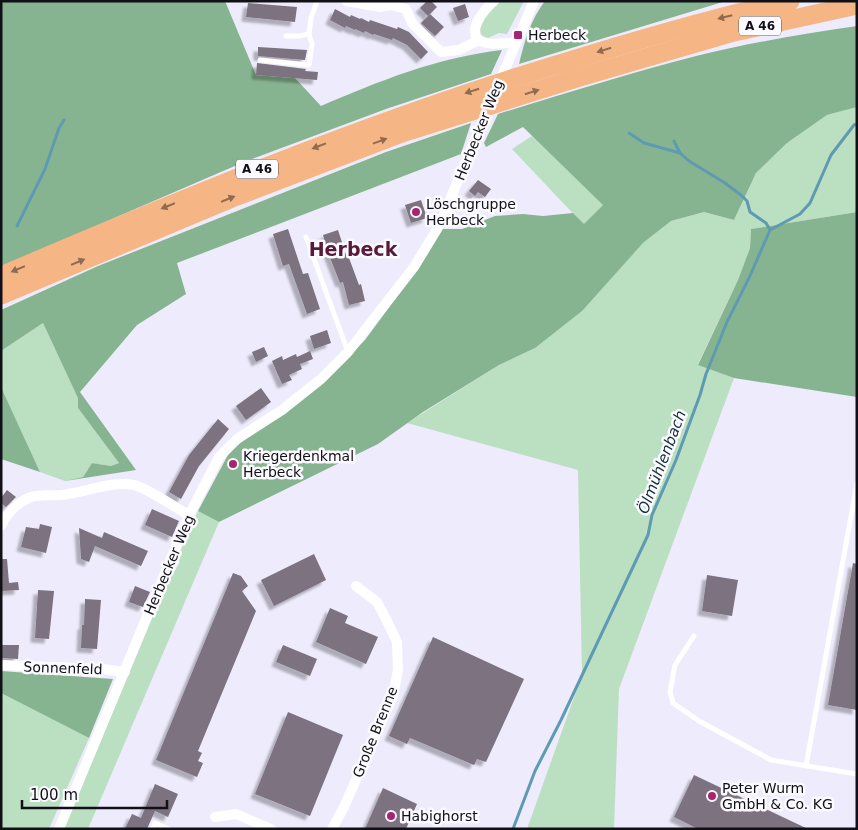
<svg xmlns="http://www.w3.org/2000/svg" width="858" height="830" viewBox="0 0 858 830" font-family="'DejaVu Sans',sans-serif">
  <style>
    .green { fill: #bbdfc1 }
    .forest { fill: #87b490 }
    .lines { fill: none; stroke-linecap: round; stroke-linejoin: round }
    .stream { stroke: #5f9ab3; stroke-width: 3 }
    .building { fill: #7b7280; filter: url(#shadow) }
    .lane { stroke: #fff; stroke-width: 5 }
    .street { stroke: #fff; stroke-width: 10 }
    .highway { stroke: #f5b584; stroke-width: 19 }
    .oneway { fill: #8e6b52 }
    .poi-dot { fill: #a72470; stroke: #fbfafe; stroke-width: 2 }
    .labels { text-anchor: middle; stroke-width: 5; stroke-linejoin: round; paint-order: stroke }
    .shield { fill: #fbfafe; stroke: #57565c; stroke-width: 1 }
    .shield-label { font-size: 12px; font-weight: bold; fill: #111016 }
    .poi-label { font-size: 14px; fill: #111016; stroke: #fbfafe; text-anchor: start }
    .street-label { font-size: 14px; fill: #111016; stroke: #fbfafe }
    .water-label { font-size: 15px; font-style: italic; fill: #122f3b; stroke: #fbfafe }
    .district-label { font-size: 19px; font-weight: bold; fill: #58193b; stroke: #fbfafe }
  </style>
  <defs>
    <filter id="shadow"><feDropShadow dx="-4.5" dy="4.5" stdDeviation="1" flood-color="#0004"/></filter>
  </defs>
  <rect width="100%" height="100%" fill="#eeebfc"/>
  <g class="green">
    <path d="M501,1H524L507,34L499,33L488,38L482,36C475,23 490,7 501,1Z"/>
    <polygon points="857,107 857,212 751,229 750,248 738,280 698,364 734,378 619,689 614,829 527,829 582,675 578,470 407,423 499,365 535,348 620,268 643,243 671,221 704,212 734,220 756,173 787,143 827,115"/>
    <polygon points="532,136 604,204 584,225 512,149"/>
    <polygon points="43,323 79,399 78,408 119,463 111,466 92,463 83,477 65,481 40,472 1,387 1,351"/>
    <polygon points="198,511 219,522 88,829 64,829 172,571 174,572 180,562 177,559"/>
    <polygon points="1,693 89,738 49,829 1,829"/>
  </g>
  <g class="forest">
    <path d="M1,1H225L256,75L295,78L321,106C379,81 439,57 502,50L491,74L386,109L244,162L1,267Z"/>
    <path d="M545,1H726L519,64C524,42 531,19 545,1Z"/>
    <path d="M857,26V107L827,115L787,143L756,173L734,220L704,212L671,221L643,243L582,311L535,348L499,365L423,412L378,444L219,522L198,511L229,453L240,443L328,378L365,340L418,268L442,229H462L495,216L523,214L543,216L573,213L584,224L603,205L523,127L486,147L484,143L498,114C564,94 629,73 696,56C748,43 803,34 857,26Z"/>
    <polygon points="471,123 461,154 177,263 186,294 137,325 80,392 136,470 65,481 83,477 92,463 111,466 119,463 78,408 78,398 43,323 1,351 1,310 98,266 386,152"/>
    <polygon points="857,212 857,397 734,378 698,365 738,280 750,248 751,229"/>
    <polygon points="1,387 40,472 1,459"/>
    <polygon points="1,671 113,679 89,738 1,693"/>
  </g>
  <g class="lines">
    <g class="stream">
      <polyline points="629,133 644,143 680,153 689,161 725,183 741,195 747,201 750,212 766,223 770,230"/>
      <polyline points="674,141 680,153"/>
      <polyline points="17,226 45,169 59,128 64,120"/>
      <polyline points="513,829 535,771 561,720 648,535 652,515 676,460 700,395 706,374 727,322 749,278 770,230 800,214 810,203 831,155 854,125 857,124"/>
    </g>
  </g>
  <g class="building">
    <polygon points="427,1 431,1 437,7 428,16 420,8"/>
    <polygon points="248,3 297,7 295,22 246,17"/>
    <polygon points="465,4 469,17 458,21 453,8"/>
    <polygon points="335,9 350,17 351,15 360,19 361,18 369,22 370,20 397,29 398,27 409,32 428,52 421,59 407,45 393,38 392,40 374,34 373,35 365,31 364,33 355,29 355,30 346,26 345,28 330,20"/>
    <polygon points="430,14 444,27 435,36 421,23"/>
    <polygon points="258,47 307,50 305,60 258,56"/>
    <polygon points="257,63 306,69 305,71 318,72 317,80 256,75"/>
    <polygon points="478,180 491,189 485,197 478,192 475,196 469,191"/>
    <polygon points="421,200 427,218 411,223 405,205"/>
    <polygon points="288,229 303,274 308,273 320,309 307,314 289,264 283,266 273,234"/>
    <polygon points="338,230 347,258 349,258 359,285 361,284 365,301 349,305 343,282 340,283 329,255 323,235"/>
    <polygon points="327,330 331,343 314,349 310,336"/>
    <polygon points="264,347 268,356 256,362 252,352"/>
    <polygon points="310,351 313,359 300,364 302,369 289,375 292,380 282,384 272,361 282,356 283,360 296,354 297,357"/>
    <polygon points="261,388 271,402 246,420 236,406"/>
    <polygon points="218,419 229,429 199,466 181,499 169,492 189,455"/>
    <polygon points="7,490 16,497 6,507 1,503 1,498"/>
    <polygon points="152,509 179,521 172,537 145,525"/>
    <polygon points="40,524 52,527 46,553 21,547 26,527 39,529"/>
    <polygon points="79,528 102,538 104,532 148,551 141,566 95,546 89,562 81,559"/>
    <polygon points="314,554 326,580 274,606 261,580"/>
    <polygon points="1,559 7,559 9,583 18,582 19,590 1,591"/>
    <polygon points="853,563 857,564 857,710 828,705"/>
    <polygon points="233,573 241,576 248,586 242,591 256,611 198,751 202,753 198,761 203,763 197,777 156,760"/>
    <polygon points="707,575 738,580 732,616 702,611"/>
    <polygon points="135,586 150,592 143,607 129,602"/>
    <polygon points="38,590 54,591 49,639 35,638"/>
    <polygon points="85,599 101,600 97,649 81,648 82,625 84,625"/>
    <polygon points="330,608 348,616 345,623 378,637 366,664 316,642"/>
    <polygon points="433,637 524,679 486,762 477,759 474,765 410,738 407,744 389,736"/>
    <polygon points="1,645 19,645 18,659 1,658"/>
    <polygon points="283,645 317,659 310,676 276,662"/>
    <polygon points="288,712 343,735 310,816 255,794"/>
    <polygon points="694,775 808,829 698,829 674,817"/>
    <polygon points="155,784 178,794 168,817 155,811 147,829 125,829 132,814 141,818"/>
    <polygon points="383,788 417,804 406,829 365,829"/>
  </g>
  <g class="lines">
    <g class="lane">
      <polyline points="286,36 299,36 309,34"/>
      <polyline points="260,60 309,65 312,44 309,34 311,18 317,1"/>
      <polyline points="306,237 348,352"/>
      <polyline points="694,636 675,665 670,692 673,703 699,721 771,760 857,774"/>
      <polyline points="806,766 857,483"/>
      <polyline points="153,829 155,823 169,829"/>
    </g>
    <g class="street">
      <polyline points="346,1 380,7 391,5 406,9 412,23 441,52 459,50 479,40"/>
      <path d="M494,1C485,8 463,35 483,42C492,46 505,42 514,43"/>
      <polyline points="499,83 534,1"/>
      <path d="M1,526C7,513 18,502 31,497C41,494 51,496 62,495C85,493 111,480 134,485C147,488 176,508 189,515"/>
      <polyline points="1,665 102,669 125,672"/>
      <polyline points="215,817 236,814 271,829"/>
      <polyline points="59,829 189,515 219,457 237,439 282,410 321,379 348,352 414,267 439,226 489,106"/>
      <polyline points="332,829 344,807 393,696 398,670 397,642 387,621 377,602 356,586"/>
    </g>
    <g class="highway">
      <path d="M1,276C191,195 381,117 579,58C648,37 719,16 790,1"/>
      <polyline points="1,295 232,198 402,133 580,77 734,32 857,5"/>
    </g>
  </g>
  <defs><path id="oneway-solid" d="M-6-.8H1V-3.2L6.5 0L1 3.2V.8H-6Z" transform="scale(1.25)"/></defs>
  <g class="oneway">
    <use href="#oneway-solid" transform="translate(725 17) rotate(166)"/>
    <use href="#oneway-solid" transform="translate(604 50) rotate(163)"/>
    <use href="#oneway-solid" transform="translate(472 91) rotate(162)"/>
    <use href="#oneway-solid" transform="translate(532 92) rotate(-18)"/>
    <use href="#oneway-solid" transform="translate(380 141) rotate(-20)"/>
    <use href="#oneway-solid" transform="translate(319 146) rotate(159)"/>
    <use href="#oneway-solid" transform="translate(228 199) rotate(-22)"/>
    <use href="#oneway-solid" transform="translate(168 206) rotate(158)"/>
    <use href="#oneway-solid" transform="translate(78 262) rotate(-23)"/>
    <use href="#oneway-solid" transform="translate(18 269) rotate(157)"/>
  </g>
  <g class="poi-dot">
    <rect x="513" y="30" width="10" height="10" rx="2.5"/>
    <circle cx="416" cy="212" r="5"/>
    <circle cx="233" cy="464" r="5"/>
    <circle cx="712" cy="796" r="5"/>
    <circle cx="391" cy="816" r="5"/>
  </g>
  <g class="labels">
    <g class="shield">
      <rect x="739" y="16.5" width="42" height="19" rx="4"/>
      <rect x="236" y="159.5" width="42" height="19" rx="4"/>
    </g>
    <g class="shield-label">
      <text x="760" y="30">A 46</text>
      <text x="257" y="173">A 46</text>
    </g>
    <g class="poi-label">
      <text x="528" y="40">Herbeck</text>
      <text x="426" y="209">Löschgruppe<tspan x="426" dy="16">Herbeck</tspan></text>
      <text x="243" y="461">Kriegerdenkmal<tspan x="243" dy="16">Herbeck</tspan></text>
      <text x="722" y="793">Peter Wurm<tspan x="722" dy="16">GmbH &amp; Co. KG</tspan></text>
      <text x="401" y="821">Habighorst</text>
    </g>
    <g class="street-label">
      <text transform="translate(479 130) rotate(-68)" y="5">Herbecker Weg</text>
      <text transform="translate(169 565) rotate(-67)" y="5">Herbecker Weg</text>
      <text transform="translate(63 668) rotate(2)" y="5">Sonnenfeld</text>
      <text transform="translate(375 732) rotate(-68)" y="5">Große Brenne</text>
    </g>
    <g class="water-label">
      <text transform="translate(662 462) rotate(-69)" y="5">Ölmühlenbach</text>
    </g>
    <g class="district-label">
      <text x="353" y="256">Herbeck</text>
    </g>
  </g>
  <rect width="858" height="830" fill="none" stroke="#111016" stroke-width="5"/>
  <path d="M22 800v8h145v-8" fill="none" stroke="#111016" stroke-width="2.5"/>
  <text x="30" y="800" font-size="15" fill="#111016" stroke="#fbfafe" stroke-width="4" paint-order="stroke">100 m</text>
</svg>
